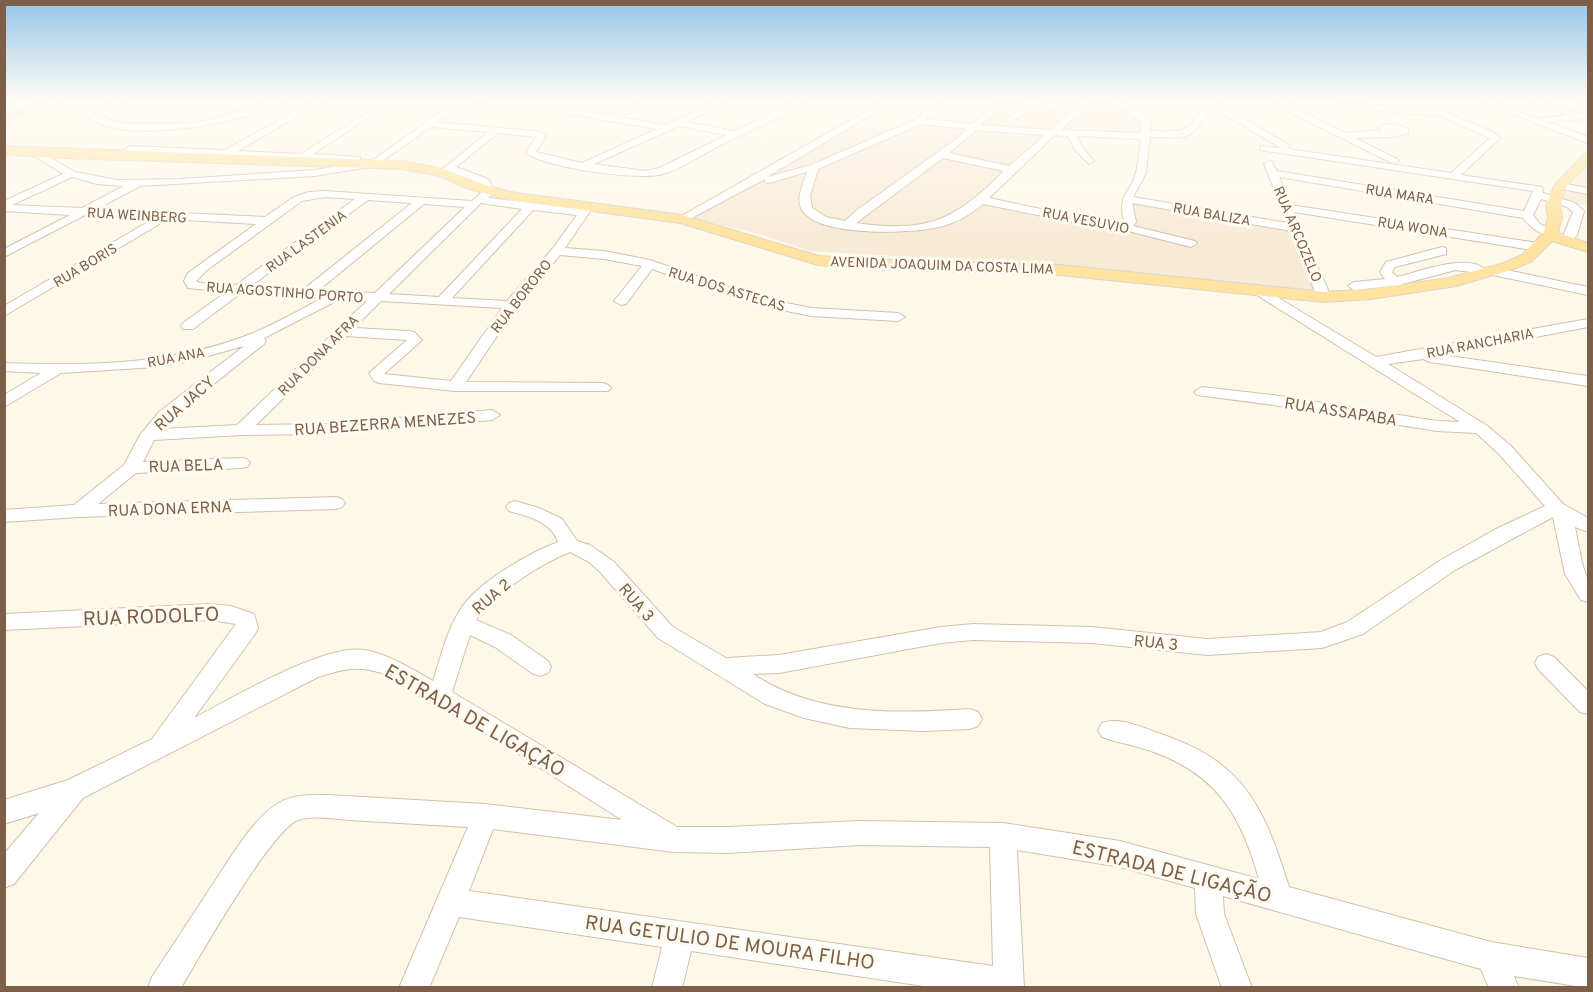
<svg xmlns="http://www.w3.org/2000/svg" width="1593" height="992" viewBox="0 0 1593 992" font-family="Overpass,sans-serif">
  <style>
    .residential { fill: #f7ebd6 }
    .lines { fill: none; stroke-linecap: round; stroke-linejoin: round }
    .minor-casing { stroke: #d3c0ac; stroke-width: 2 }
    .major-casing { stroke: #ddd5d0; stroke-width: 2 }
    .minor { fill: #fff; fill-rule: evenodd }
    .major { fill: #ffe39f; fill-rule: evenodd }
    .labels { text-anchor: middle; stroke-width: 6; stroke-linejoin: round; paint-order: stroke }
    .far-street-label { font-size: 14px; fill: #7d5f49; stroke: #fffbf1 }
    .street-label { font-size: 16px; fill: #7d5f49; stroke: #fffbf1 }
    .near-street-label { font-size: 20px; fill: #7d5f49; stroke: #fffbf1 }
  </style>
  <rect width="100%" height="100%" fill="#fef8e9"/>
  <g class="residential">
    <polygon points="1006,100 1096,100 1126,107 1145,125 1144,139 1050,135 980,201 1121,230 1131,200 1293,227 1320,299 1102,268 810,251 759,234 687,217 849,127 898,129 930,124 974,130"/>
    <polygon points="1588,164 1588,206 1561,201"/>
  </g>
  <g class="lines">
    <defs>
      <g id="minor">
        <polygon points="4,100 13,100 4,106"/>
        <polygon points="55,100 72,100 39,109 35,106"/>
        <path d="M121,100H132L100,118L130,124L197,123L273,100H286C253,122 122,146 90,118L100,109Z"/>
        <polygon points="315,100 325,100 238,151 301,154 386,100 396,100 313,154 360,157 360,161 357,162 130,152 125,149 130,146 225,150"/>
        <path d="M457,100H497L461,105L438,122L541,132L546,136L536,152L582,163L657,129L568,114L564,111L565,109L609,115L642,100H653L620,117L665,125L720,100H731L687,122L735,131L796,100H807C787,116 745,133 721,145C703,154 683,168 663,174C639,181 548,168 528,154L526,152L536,137L498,133L456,167L488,179L495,191L488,198L581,209L584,205H592L593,207L565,248L604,251L650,260L757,297L811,308L898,313L905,317L898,321L811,316L754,304L652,269L626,304L621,305L614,301L642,266L604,259L560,255L516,308L466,382L603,383L608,385L611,388L608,391H455L379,383L374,381L369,373L407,340L346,336L256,425L328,424L492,410L500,415L492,420L328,434L242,435L154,440L143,462L241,458L247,459L250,463L247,467L241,468L136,473L98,504L336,497L342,499L345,503L342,507L336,509L79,517L4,522V510L74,505L124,465L140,435L159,412L244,346L186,362L156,367L61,373L4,407V395L41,373L4,371V363C88,366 175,365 253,333C277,323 300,310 322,298L241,293L193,329H183L181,326L183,323L226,292L188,288L184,281L188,273L256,224L168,219L4,316V306L153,219L85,215L4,257V249L70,215L4,211V201L63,174L33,155V151H39L75,172L117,180L181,179L314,170L372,161ZM679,126L727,135L659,168L645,171L594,164ZM431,127L488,132L438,173L443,176L450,172L480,183L484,190L472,201L325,191L309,192L294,197L265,217L97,209L140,186L314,176L375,166ZM72,177L97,184L124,186L82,208L12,205ZM325,197L355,199L236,285L200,283L196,281L207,270L302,201ZM368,200L412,203L304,289L251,286ZM481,203L522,209L439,297L389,294ZM424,204L465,207L375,293L319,290ZM533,210L577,215L553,248L507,301L452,298ZM340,299L367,301L237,425L161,429L171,418L264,344L266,341L264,338ZM381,301L502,308L451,381L384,374L422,340L414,332L409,331L354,328Z"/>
        <path d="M886,100H896L767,177L811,165L917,119L932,100H940L926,119L972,124L1000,100H1009L981,125L1051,130L1071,111L1032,105L1017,119L1010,117L1027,100L1076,107L1084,100H1093L1061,130L1140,133L1143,124L1125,109L1098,100C1123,100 1132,106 1150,121V131C1190,132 1186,133 1208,100H1216L1215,102L1289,145V149L1451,173L1490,138L1440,116L1285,103L1346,133L1382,130L1379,127C1387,121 1399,125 1408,129V133L1393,137L1355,138L1397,159L1399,161L1394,164L1279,107L1280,103L1271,100H1307L1427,110V107H1433L1493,132L1500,138L1461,175L1542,187L1543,193L1575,203L1584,211L1577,235L1571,243L1567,245L1561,241L1573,212L1567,207L1541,199L1533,215L1540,224L1555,231V235C1542,237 1531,228 1523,218L1279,177L1291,205L1538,243L1544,247L1538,251L1294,212L1331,297L1324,301L1317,297L1291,231L1132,203L1136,222L1133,226L1195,241L1197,243L1191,247L1124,230L1107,229L983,204C971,214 958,222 943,226C916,234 814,238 801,208C796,197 804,183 807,172L769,183L765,182V179L686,221L682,222L676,219ZM1211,107L1281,148L1260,146V150L1533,191L1524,211L1277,171L1272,162L1269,161L1264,164L1288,223L1133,197L1146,173L1150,137C1189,138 1190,142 1211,107ZM921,124L967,129L955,140L857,210L845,221L826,217L812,208L810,196L818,169ZM976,130L1045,135L1009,166L949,153ZM1055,135L1068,136L1075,150L1089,164L1094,161L1082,147L1077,136L1141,139C1139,149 1139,162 1136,172C1130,194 1117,195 1124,221L1121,223H1107L989,198ZM943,158L1004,171C954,221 928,233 856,223Z"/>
        <path d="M1476,100H1488L1539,119L1567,115L1527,100C1549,100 1569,115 1588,114V119L1548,122L1588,137V143Z"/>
        <polygon points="1575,100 1588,100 1588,105 1576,102"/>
        <polygon points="1560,183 1588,188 1588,194 1556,188 1556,184"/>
        <path d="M1442,247L1446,248V254L1395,267L1392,272L1397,277C1418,272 1467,253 1485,269L1479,273L1456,270L1402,284L1405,288L1399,292L1391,286L1354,290L1348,286L1354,282L1385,279L1380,272L1386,262Z"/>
        <polygon points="1492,267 1588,287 1588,295 1488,274 1486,271 1488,268"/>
        <path d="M1257,285L1376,357L1588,319V327L1442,355L1588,376V386L1430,362L1423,359L1388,364L1486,425L1510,445L1563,504L1588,518V532L1575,527L1582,563L1588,581V602L1581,600L1565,574L1553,517L1455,570L1363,634L1322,648L1207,655L1092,643L973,640L941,643L779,673L753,674C816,716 897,714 970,709L978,712L982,719L978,726L970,729L923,731L850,728L804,718L765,704L658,638L600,572L589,562L570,552C540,564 495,593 476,620L511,635L548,661L551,667L548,673L540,676L532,673L495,647L470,635L452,692L677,827H728L860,821L1003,823L1120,841L1259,879C1241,815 1217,774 1151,751C1135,745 1118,743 1102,737L1098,730L1102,723C1118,717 1139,726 1155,732C1243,760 1263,804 1289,887L1491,942L1588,958V988L1514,976L1519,988H1489L1481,969L1223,896L1224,914L1252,988H1222L1196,914L1195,888L1120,867L1017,850L1024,988H937L691,951L682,988H652L662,947L459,917L429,988H399L468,827C428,825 388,822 349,820C334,819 313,815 298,820C272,829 199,957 181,988H148L152,977C173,945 194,913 215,881C232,856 253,818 279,803C293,794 312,795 328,795L485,804L622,820L498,741L382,673C356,665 344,669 318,677L83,798L14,884L4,888V854L39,813L4,824V800L68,780L152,739L236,624L210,620L4,630V614L210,604L231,606L254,614L258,628L255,634L194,718C233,698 324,643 365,650C390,655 412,669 433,681C441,656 447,629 462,607C480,581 529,553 558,542C551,521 527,516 509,511L506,507L509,503L515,501L539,508L562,519L577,541L590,545L614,562L673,627L726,658L779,655L941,627L973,624L1092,627L1207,639L1321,632L1347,622L1441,560L1496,529L1545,506L1498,453L1476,433L1437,431L1273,405L1197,395L1194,392L1202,387L1273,395L1437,421L1460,422L1252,292L1251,289L1252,286ZM493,829L674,852L728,853L860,845L990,847L993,966L469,891Z"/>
        <polygon points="1546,654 1554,657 1588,691 1588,714 1580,712 1538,669 1535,663 1538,657"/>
      </g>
      <g id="major">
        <polygon points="43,100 58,100 4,122 4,115"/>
        <polygon points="4,146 402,161 447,170 476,182 510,192 682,215 819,256 867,259 1060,265 1324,292 1371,289 1449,278 1504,263 1522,255 1544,232 1548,217 1546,207 1554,186 1584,154 1588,153 1588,164 1566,187 1560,207 1562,217 1558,233 1588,243 1588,252 1552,241 1532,261 1514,269 1456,286 1371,299 1324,302 1060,275 867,269 818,265 680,223 509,200 466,188 440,176 402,169 36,157 4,154"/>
      </g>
    </defs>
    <use href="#minor" class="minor-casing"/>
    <use href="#major" class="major-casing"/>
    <use href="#minor" class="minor"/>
    <use href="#major" class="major"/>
  </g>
  <linearGradient id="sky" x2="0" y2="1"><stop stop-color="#95c6e9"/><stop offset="0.42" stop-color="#fffcf5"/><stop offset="1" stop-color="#fffcf5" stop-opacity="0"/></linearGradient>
  <rect width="1593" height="239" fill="url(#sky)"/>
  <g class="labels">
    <g class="far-street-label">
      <text transform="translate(1400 194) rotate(9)" y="5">RUA MARA</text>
      <text transform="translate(1212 214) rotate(10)" y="5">RUA BALIZA</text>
      <text transform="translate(137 215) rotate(3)" y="5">RUA WEINBERG</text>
      <text transform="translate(1086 220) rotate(11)" y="5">RUA VESUVIO</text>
      <text transform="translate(1413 227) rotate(9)" y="5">RUA WONA</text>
      <text transform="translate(1298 234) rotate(67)" y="5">RUA ARCOZELO</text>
      <text transform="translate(306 241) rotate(-36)" y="5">RUA LASTENIA</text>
      <text transform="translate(85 265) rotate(-31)" y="5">RUA BORIS</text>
      <text transform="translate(942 265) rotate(2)" y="5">AVENIDA JOAQUIM DA COSTA LIMA</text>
      <text transform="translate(727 289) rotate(17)" y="5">RUA DOS ASTECAS</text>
      <text transform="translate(285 292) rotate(4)" y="5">RUA AGOSTINHO PORTO</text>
      <text transform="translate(521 296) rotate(-52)" y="5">RUA BORORO</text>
      <text transform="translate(1480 343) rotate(-11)" y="5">RUA RANCHARIA</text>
      <text transform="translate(318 355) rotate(-45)" y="5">RUA DONA AFRA</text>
      <text transform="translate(176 357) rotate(-11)" y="5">RUA ANA</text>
    </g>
    <g class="street-label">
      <text transform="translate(184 403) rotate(-41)" y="6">RUA JACY</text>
      <text transform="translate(1341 411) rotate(9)" y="6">RUA ASSAPABA</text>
      <text transform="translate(385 423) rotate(-4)" y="6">RUA BEZERRA MENEZES</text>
      <text transform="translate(186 465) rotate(-2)" y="6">RUA BELA</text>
      <text transform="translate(170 508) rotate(-2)" y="6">RUA DONA ERNA</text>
      <text transform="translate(491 596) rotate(-41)" y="6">RUA 2</text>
      <text transform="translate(637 602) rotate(49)" y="6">RUA 3</text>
      <text transform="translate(1156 642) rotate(6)" y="6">RUA 3</text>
    </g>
    <g class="near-street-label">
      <text transform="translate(151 616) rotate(-2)" y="7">RUA RODOLFO</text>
      <text transform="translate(475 720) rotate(30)" y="7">ESTRADA DE LIGAÇÃO</text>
      <text transform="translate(1172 871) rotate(14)" y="7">ESTRADA DE LIGAÇÃO</text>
      <text transform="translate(730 942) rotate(8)" y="7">RUA GETULIO DE MOURA FILHO</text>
    </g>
  </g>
  <rect width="1593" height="992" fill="none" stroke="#7d5f49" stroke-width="12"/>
</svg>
